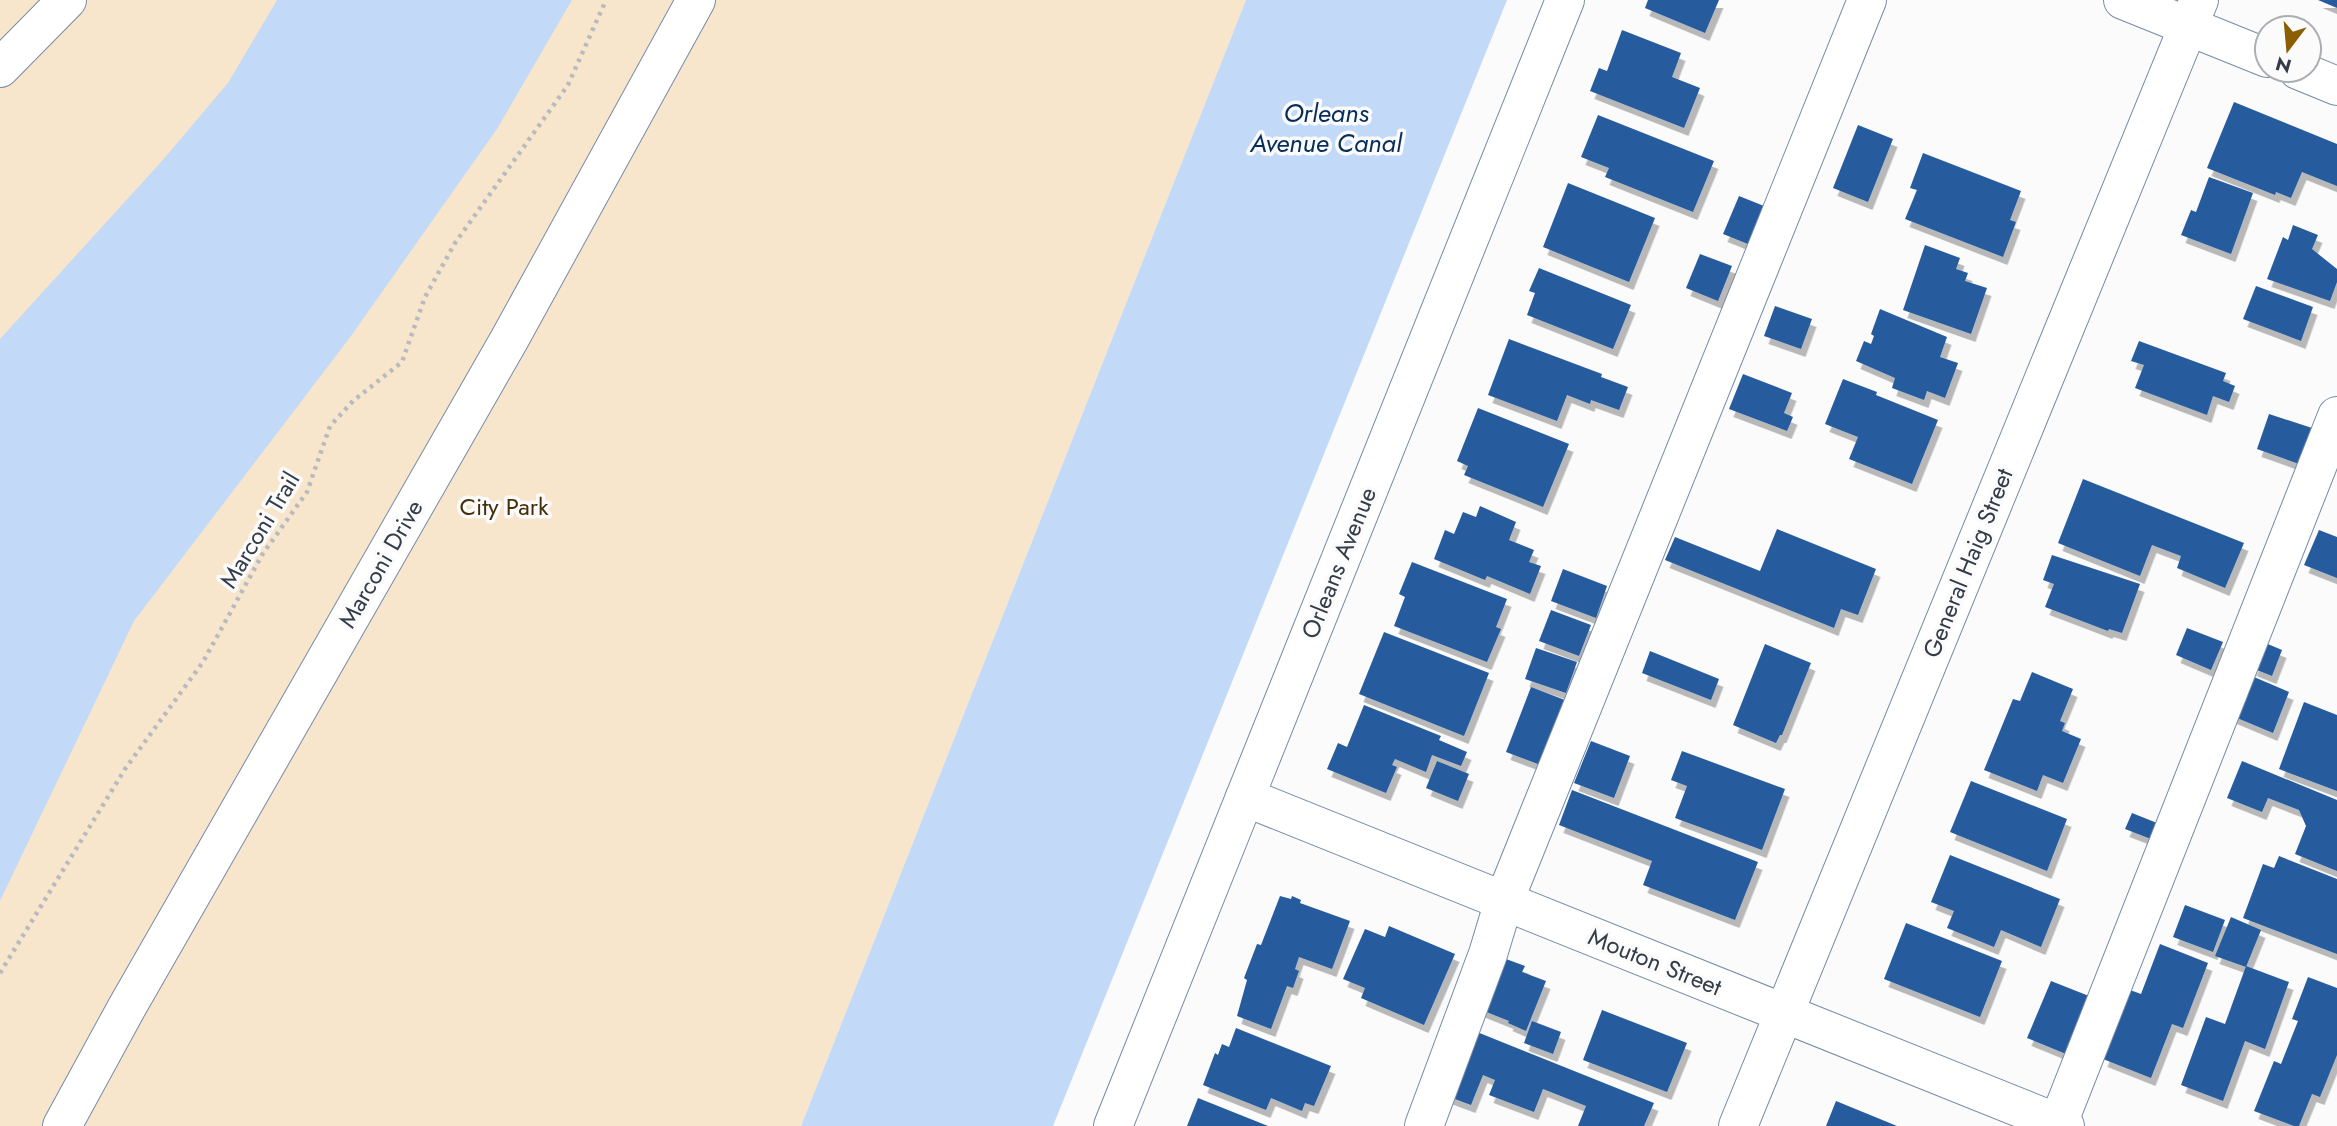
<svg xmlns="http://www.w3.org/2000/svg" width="2337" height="1126" viewBox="0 0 2337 1126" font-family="Jost,sans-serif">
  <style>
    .green { fill: #f8e6cc }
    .water { fill: #c2d9f7 }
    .building { fill: #265b9d; filter: url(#shadow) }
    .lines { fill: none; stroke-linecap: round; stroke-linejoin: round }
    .minor-casing { stroke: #768ba7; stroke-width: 40 }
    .path { stroke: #b7babe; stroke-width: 4.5; stroke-dasharray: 3.5 5; stroke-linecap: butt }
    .minor { stroke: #fff; stroke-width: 38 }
    .labels { text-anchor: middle; stroke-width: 7; stroke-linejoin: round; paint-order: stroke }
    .park-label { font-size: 24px; fill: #442e08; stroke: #fbfbfb }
    .street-label { font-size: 24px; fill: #333c48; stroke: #fbfbfb }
    .water-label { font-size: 26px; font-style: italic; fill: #072e5a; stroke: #fbfbfb }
  </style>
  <defs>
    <filter id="shadow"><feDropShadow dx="4.5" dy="8" stdDeviation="0" flood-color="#0004"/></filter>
  </defs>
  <rect width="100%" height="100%" fill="#fbfbfb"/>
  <polygon class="green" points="0,0 1246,0 801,1126 0,1126"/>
  <g class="water">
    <polygon points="277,0 572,0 497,129 351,336 134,621 0,901 0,339 161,162 228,83"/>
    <polygon points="1246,0 1507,0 1053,1126 801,1126"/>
  </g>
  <g class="building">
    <polygon points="1648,0 1719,0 1705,33 1645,8"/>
    <polygon points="2318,0 2337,0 2337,8"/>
    <polygon points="1622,30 1681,53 1672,77 1700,88 1684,128 1590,91 1599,68 1607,71"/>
    <polygon points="2234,102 2337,144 2337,186 2302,172 2291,198 2276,192 2275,195 2207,168"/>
    <polygon points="1598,115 1714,161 1693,212 1605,177 1609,168 1581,157"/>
    <polygon points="1858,125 1893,139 1868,202 1833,188"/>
    <polygon points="1923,153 2021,191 2010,220 2016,222 2003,257 1905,219 1917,190 1910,188"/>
    <polygon points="2209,177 2253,193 2231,254 2181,235 2191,210 2196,212"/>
    <polygon points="1568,183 1655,218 1629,282 1543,247"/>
    <polygon points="1739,196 1774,210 1758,248 1723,234"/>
    <polygon points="2293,225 2318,235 2312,249 2337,269 2337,282 2330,301 2267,279 2283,237 2288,240"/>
    <polygon points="1925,245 1960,258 1956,269 1968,273 1965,281 1987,288 1971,334 1903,310"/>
    <polygon points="1700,254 1732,266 1718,301 1686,288"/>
    <polygon points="1539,268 1631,305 1613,349 1527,315 1535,293 1529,291"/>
    <polygon points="2256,286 2313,307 2301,341 2243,319"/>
    <polygon points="1775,306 1812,319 1801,349 1764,336"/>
    <polygon points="1880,309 1947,337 1940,357 1958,363 1945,398 1927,391 1924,400 1892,388 1895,378 1856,361 1864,341 1871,344 1874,336 1871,334"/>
    <polygon points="1509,339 1602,374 1601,377 1628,387 1619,410 1591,400 1590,404 1567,395 1557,421 1488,395"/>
    <polygon points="2139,341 2226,373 2223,381 2235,386 2229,402 2213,396 2207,415 2135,388 2144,365 2131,361"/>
    <polygon points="1743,374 1792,393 1784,413 1793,417 1787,431 1729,409"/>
    <polygon points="1843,379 1877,392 1876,395 1938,420 1912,484 1849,459 1858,437 1825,424"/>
    <polygon points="1478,408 1569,444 1543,507 1464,475 1468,466 1457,461"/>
    <polygon points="2269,414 2312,428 2299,464 2257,449"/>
    <polygon points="2083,479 2244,543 2225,588 2177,568 2181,556 2152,545 2140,576 2058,543"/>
    <polygon points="1480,506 1516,522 1509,540 1534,550 1529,562 1541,566 1530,594 1487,576 1485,580 1434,559 1445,530 1454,534 1463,512 1476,517"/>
    <polygon points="1777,529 1876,569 1858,615 1841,609 1834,628 1665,560 1675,537 1760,571"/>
    <polygon points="2319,530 2337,537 2337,578 2304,565"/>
    <polygon points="2052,555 2140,584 2122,633 2109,629 2108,631 2045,607 2054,584 2043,580"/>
    <polygon points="1412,562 1507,599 1496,627 1501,629 1487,662 1394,626 1405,597 1399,594"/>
    <polygon points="1563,569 1607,586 1596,618 1551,601"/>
    <polygon points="1551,610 1591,625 1579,656 1539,641"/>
    <polygon points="2187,628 2223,642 2211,670 2176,655"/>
    <polygon points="1384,632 1489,673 1464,736 1359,694"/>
    <polygon points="2263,642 2282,650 2272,676 2252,668"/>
    <polygon points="1765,644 1811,663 1782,735 1780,735 1776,743 1733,725"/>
    <polygon points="1536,648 1577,662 1566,693 1525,679"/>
    <polygon points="1650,651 1719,679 1711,700 1642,673"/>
    <polygon points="2032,672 2073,689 2060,721 2065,723 2062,731 2081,739 2063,783 2043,775 2037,791 1984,770 2013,699 2020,701"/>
    <polygon points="2247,674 2289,692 2273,733 2230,715"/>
    <polygon points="1531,687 1570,702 1546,767 1506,752"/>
    <polygon points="2304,702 2337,715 2337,791 2279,769"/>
    <polygon points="1364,705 1441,736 1439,740 1467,752 1461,766 1432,755 1426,772 1395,759 1392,765 1397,767 1386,793 1327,769 1338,743 1347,747"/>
    <polygon points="1591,741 1630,756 1614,798 1574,783"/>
    <polygon points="1682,751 1785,789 1762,850 1675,818 1687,786 1671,780"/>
    <polygon points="1437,761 1469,774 1458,801 1426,788"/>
    <polygon points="2242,761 2337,800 2337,871 2295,854 2306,826 2299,810 2268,798 2262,812 2227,798"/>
    <polygon points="1971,781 2067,819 2047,871 1950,832"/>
    <polygon points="1572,790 1758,862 1735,920 1643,885 1652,861 1559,825"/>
    <polygon points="2132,813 2157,823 2151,839 2125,829"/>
    <polygon points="1950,855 2060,899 2041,947 2001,930 1994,947 1947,928 1954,911 1931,902"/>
    <polygon points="2279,856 2337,879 2337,954 2243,918 2263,864 2274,868"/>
    <polygon points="1280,896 1291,899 1292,896 1301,900 1300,903 1350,921 1332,969 1299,957 1295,969 1299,971 1293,988 1287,986 1271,1029 1237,1016 1247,980 1244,978 1257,944 1261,945"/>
    <polygon points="2185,905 2225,920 2213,952 2173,937"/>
    <polygon points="2231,917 2261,930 2246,967 2215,956"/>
    <polygon points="1906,923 2002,961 1980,1017 1884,979"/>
    <polygon points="1389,926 1455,954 1424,1025 1361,998 1365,988 1343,979 1365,929 1385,937"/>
    <polygon points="2160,944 2208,963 2183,1028 2172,1024 2151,1078 2103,1059 2130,990 2141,994"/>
    <polygon points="1506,959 1525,966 1522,972 1546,981 1526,1031 1508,1023 1509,1021 1479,1009"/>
    <polygon points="2246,966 2289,982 2265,1049 2245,1041 2223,1101 2181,1085 2206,1017 2225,1024"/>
    <polygon points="2308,977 2337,988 2337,1055 2320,1097 2312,1094 2299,1126 2294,1126 2254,1111 2274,1061 2281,1064 2298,1021 2292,1019"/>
    <polygon points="2051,981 2094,998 2071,1056 2027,1038"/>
    <polygon points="1602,1010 1687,1043 1667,1092 1583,1060"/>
    <polygon points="1532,1021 1561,1032 1553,1054 1524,1043"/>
    <polygon points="1236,1028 1331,1066 1314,1106 1305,1103 1302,1111 1271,1098 1266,1110 1203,1085 1215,1053 1218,1055 1222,1044 1229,1047"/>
    <polygon points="1477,1032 1654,1103 1644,1126 1578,1126 1586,1106 1543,1089 1534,1112 1489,1095 1495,1080 1483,1075 1471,1105 1444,1095"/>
    <polygon points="1198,1098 1268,1126 1187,1126"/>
    <polygon points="1836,1101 1897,1126 1826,1126"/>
  </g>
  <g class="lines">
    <defs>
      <g id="minor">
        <polyline points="2123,0 2267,58"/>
        <polyline points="0,68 67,0"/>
        <polyline points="2298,70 2337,86"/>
        <polyline points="1245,797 2065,1126"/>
        <polyline points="62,1126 127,1007 509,340 696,0"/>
        <polyline points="1113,1126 1565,0"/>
        <polyline points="1424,1126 1488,954 1504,901 1867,0"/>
        <polyline points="1738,1126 2199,0"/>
        <polyline points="2057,1126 2337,416"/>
      </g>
    </defs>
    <use href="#minor" class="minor-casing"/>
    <polyline class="path" points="0,973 125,769 203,662 262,555 307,492 330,426 353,401 402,362 425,297 455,243 568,85 606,0"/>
    <use href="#minor" class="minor"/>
  </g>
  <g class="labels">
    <g class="park-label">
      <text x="504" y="515">City Park</text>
    </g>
    <g class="street-label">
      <text transform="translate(260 530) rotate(-59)" y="8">Marconi Trail</text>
      <text transform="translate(1339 563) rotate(-68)" y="8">Orleans Avenue</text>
      <text transform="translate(1968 563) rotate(-68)" y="8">General Haig Street</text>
      <text transform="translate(381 564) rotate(-60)" y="8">Marconi Drive</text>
      <text transform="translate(1655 962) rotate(22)" y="8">Mouton Street</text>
    </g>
    <g class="water-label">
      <text x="1326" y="122">Orleans<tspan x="1326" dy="30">Avenue Canal</tspan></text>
    </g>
  </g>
  <g transform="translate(2288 49) rotate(196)"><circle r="33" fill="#fbfbfb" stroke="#abafb3" stroke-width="2"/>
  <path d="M0-5L12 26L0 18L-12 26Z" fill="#8b5e02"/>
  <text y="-10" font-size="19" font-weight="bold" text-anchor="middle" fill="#333c48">N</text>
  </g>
</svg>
